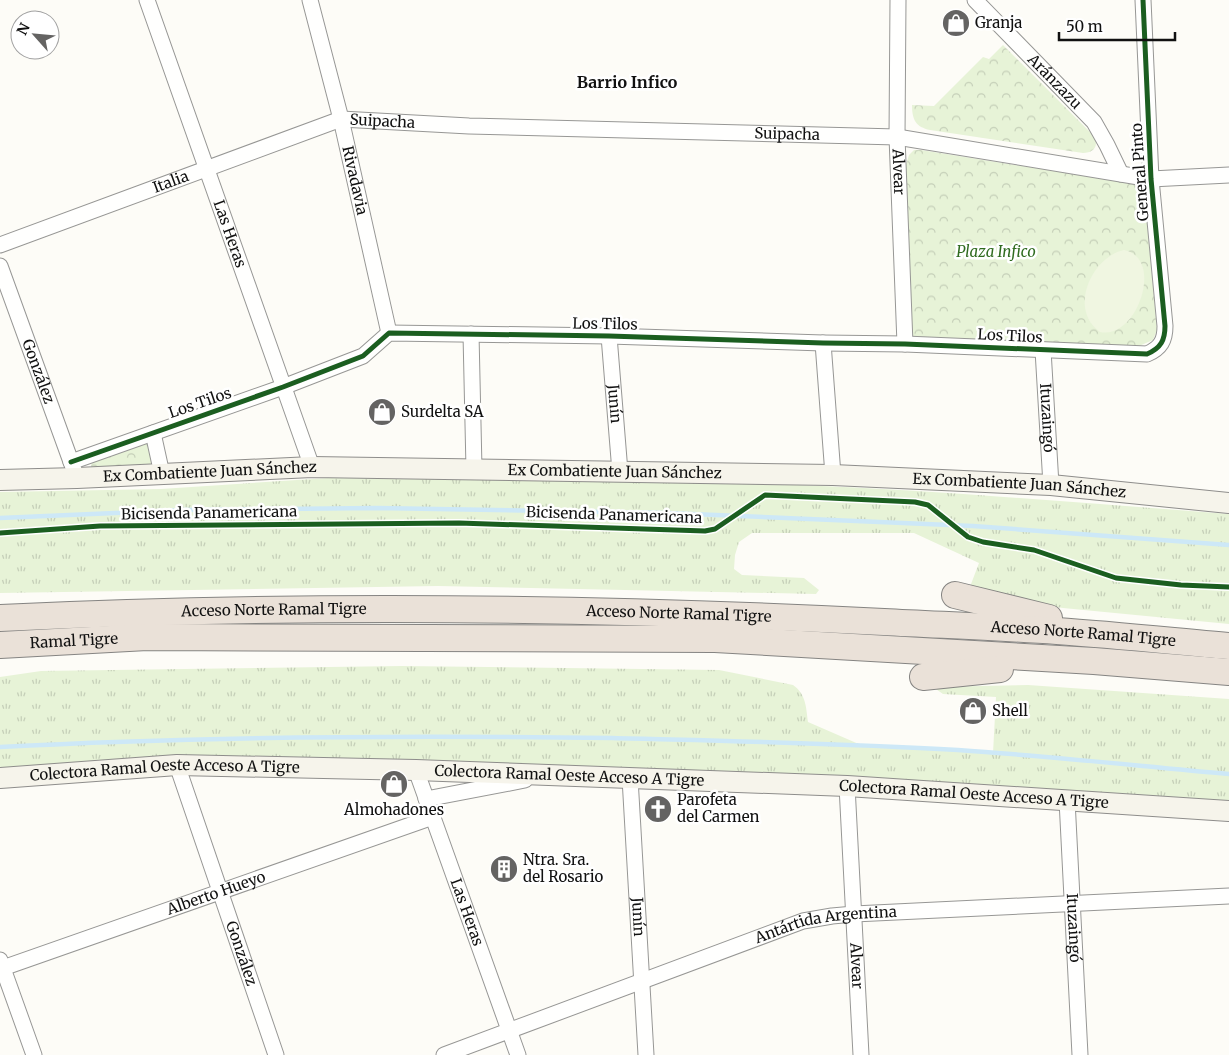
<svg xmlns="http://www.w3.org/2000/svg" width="1229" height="1055" viewBox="0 0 1229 1055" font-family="Merriweather,serif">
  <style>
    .grass { fill: url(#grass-tufts) }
    .park { fill: url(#park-crowns) }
    .pitch { fill: #f0f6e1 }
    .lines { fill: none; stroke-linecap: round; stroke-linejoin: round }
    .stream { stroke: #cde8f7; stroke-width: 4.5 }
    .street-casing { stroke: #979795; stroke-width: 17 }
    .secondary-casing { stroke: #8e8d8b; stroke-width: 22 }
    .highway-casing { stroke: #858482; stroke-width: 28 }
    .street { stroke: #fffffe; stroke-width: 15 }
    .secondary { stroke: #f6f4eb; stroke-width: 20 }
    .highway { stroke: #eae1d8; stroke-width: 26 }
    .cycleway-casing { stroke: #fff; stroke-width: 8 }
    .cycleway { stroke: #1b5e20; stroke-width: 5 }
    .labels { text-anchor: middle; stroke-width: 5; stroke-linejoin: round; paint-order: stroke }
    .poi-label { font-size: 15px; fill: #111; stroke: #fff; text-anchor: start }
    .street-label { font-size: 15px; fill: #111; stroke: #fff }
    .park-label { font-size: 15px; font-style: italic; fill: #2f6b1f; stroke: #fff }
    .neighbourhood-label { font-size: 16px; font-weight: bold; fill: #111; stroke: #fff }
  </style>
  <defs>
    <pattern id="grass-tufts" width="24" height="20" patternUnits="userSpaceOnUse" patternTransform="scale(1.25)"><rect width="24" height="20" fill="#e7f3d7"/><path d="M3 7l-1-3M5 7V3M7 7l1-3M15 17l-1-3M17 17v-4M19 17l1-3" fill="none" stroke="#c5cfb8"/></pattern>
    <pattern id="park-crowns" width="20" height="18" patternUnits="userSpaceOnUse" patternTransform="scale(1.25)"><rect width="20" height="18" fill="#e7f3d7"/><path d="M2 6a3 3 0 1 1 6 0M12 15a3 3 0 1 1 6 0" fill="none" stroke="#c5cfb8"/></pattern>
  </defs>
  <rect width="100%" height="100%" fill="#fdfcf7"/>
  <g class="grass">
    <path d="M328,478C485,479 643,479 800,485C943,491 1086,503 1229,514V624L1063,608L998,600L968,592L979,563L914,533H752L739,542L735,555L734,569L742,575L804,578L819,590L816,594L438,586L0,593V492L161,489Z"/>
    <path d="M402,666L719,670L793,685C806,694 806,707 808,722L861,745L993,753L996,697L943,694L933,687L1028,685L1229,699V806L844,777L0,774V677L41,671Z"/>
  </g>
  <g class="park">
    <path d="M1003,45L1093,135C1100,145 1094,153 1083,153L930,130C916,127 912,120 912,105L934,106L983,57L989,59Z"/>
    <polygon points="914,150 921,150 1141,185 1144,190 1157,330 1153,340 1139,346 917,338 912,336 909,332 905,168 909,155"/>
    <polygon points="151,442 156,465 92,468 91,466 92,462"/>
  </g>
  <path class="pitch" d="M1124,250C1165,258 1137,340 1100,332C1068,310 1091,257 1124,250Z"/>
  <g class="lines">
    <g class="stream">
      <polyline points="0,518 184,510 377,508 668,513 973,526 1229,545"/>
      <path d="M0,747C204,736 408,735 612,738C727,741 843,743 958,750C1048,756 1139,766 1229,774"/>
    </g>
    <defs>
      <g id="street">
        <path id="s1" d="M147,0L312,467"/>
        <path id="s2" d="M310,0L341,119L389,333"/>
        <path id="s3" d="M898,0L897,137L905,344"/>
        <path id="s4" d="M975,0L1094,122L1107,145L1121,174"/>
        <path id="s5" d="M0,245L341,119L469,126L897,137L1151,179L1229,175"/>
        <path id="s6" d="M0,266L74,470"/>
        <polyline points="471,334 474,469"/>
        <path id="s7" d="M609,336L620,472"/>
        <polyline points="823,343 833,475"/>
        <path id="s8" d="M1043,350L1051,485"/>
        <polyline points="153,433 162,474"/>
        <path d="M71,462L283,387L363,356L389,333L609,336L823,343L905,344L1147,354C1161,348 1165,340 1165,326L1151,179L1143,0"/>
        <path id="s9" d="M177,765L276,1055"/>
        <path id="s10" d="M416,770L518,1055"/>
        <path id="s11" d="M630,778L646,1055"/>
        <path id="s12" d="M847,786L861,1055"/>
        <polyline points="426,799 525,780"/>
        <path id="s13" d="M1067,800L1080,1055"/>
        <polyline points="0,960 34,1055"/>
        <path id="s14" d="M0,969L433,817"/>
        <path id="s15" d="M444,1055L803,921L832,916L854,914L1229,896"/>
      </g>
      <g id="secondary">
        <path id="s16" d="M0,480L77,478L312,467L833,475L1051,485L1229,503"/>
        <path id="s17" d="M0,778L177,765L416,770L847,786L1229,811"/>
      </g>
      <g id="highway">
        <polyline points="955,595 1049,618"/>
        <path id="s18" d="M0,618C294,604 589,607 884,622C941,625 999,627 1057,631C1114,635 1172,641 1229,646"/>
        <path id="s19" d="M0,645L147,637L715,639L1094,661L1229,672"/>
        <polyline points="923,677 1000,669"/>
      </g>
    </defs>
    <use href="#street" class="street-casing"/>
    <use href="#secondary" class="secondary-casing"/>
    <use href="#highway" class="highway-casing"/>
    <use href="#street" class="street"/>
    <use href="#secondary" class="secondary"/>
    <use href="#highway" class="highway"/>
    <defs>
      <g id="cycleway">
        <path d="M71,462L283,387L363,356L389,333L609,336L823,343L905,344L1147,354C1161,348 1165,340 1165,326L1151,179L1143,0"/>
        <polyline points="0,533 100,526 459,523 705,531 715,529 765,495 915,502 928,505 968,537 983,542 1034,550 1116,578 1181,585 1229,587"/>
      </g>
    </defs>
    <use href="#cycleway" class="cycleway-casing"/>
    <use href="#cycleway" class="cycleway"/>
  </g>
  <defs>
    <symbol id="shop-disc" viewBox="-11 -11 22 22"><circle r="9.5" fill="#646362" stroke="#fff"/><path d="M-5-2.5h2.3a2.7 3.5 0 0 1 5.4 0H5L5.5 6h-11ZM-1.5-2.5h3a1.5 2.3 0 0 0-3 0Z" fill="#fff"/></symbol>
    <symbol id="church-disc" viewBox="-11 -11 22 22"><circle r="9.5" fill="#646362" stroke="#fff"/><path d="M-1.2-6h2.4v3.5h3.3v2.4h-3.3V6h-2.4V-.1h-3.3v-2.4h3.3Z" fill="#fff"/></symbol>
    <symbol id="building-disc" viewBox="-11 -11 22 22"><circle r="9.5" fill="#646362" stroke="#fff"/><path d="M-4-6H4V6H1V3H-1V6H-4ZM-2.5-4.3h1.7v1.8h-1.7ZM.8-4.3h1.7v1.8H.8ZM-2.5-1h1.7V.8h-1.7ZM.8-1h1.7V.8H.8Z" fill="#fff"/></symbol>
  </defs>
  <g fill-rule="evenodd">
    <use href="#shop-disc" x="940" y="7" width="32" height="32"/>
    <use href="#shop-disc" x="366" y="396" width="32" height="32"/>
    <use href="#shop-disc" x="957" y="695" width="32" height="32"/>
    <use href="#shop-disc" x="378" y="768" width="32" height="32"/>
    <use href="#church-disc" x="642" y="793" width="32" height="32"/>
    <use href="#building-disc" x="488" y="853" width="32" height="32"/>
  </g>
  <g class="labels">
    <g class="poi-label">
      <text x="975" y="28">Granja</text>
      <text x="401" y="417">Surdelta SA</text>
      <text x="992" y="716">Shell</text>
      <text x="677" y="805">Parofeta<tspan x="677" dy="17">del Carmen</tspan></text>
      <text x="394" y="815" text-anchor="middle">Almohadones</text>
      <text x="523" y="865">Ntra. Sra.<tspan x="523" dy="17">del Rosario</tspan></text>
    </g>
    <g class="street-label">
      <text dy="5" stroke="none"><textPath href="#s4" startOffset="114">Aránzazu</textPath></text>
      <text dy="5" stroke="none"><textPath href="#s5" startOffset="405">Suipacha</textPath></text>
      <text dy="5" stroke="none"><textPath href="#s5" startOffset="810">Suipacha</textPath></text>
      <text dy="5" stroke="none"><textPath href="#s3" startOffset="172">Alvear</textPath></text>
      <text transform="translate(1140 172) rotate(-94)" y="5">General Pinto</text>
      <text dy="5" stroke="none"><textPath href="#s2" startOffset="186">Rivadavia</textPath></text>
      <text dy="5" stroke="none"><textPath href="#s5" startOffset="182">Italia</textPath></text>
      <text dy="5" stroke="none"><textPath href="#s1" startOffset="248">Las Heras</textPath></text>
      <text transform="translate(605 324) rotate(1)" y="5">Los Tilos</text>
      <text transform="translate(1010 336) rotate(3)" y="5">Los Tilos</text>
      <text dy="5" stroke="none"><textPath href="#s6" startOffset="112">González</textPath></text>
      <text transform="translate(200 403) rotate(-19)" y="5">Los Tilos</text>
      <text dy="5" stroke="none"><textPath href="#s7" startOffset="68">Junín</textPath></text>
      <text dy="5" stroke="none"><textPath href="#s8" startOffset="68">Ituzaingó</textPath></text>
      <text dy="5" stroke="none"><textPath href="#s16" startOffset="615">Ex Combatiente Juan Sánchez</textPath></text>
      <text dy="5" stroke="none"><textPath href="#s16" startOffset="210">Ex Combatiente Juan Sánchez</textPath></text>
      <text dy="5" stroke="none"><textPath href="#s16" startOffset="1020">Ex Combatiente Juan Sánchez</textPath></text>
      <text transform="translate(209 513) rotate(-1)" y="5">Bicisenda Panamericana</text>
      <text transform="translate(614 515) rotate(2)" y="5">Bicisenda Panamericana</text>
      <text dy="5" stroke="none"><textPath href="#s18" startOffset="274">Acceso Norte Ramal Tigre</textPath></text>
      <text dy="5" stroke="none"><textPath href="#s18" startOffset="679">Acceso Norte Ramal Tigre</textPath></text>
      <text dy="5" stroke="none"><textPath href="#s18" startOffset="1084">Acceso Norte Ramal Tigre</textPath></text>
      <text dy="5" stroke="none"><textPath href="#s19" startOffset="74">Ramal Tigre</textPath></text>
      <text dy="5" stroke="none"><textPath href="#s17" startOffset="165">Colectora Ramal Oeste Acceso A Tigre</textPath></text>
      <text dy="5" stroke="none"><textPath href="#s17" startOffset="570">Colectora Ramal Oeste Acceso A Tigre</textPath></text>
      <text dy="5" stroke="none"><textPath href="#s17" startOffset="975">Colectora Ramal Oeste Acceso A Tigre</textPath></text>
      <text dy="5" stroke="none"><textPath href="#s14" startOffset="229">Alberto Hueyo</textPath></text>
      <text dy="5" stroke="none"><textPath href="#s10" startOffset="151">Las Heras</textPath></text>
      <text dy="5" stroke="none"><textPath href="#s11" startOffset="139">Junín</textPath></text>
      <text dy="5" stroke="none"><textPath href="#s15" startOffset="405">Antártida Argentina</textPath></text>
      <text dy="5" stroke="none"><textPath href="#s13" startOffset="128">Ituzaingó</textPath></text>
      <text dy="5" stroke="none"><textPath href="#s9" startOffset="199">González</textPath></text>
      <text dy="5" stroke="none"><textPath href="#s12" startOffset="180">Alvear</textPath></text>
    </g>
    <g class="park-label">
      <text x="996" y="257">Plaza Infico</text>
    </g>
    <g class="neighbourhood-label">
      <text x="627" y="88">Barrio Infico</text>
    </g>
  </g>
  <g transform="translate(35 35) rotate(297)"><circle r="24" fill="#ffffff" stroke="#a0a0a0"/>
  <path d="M0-4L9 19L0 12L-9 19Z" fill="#646362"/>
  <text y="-8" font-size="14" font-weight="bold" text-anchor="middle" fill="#111111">N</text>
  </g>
  <path d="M1059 32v8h116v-8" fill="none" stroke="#111111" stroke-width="2.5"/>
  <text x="1066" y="32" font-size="15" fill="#111111" stroke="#ffffff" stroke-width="4" paint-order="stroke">50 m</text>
</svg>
